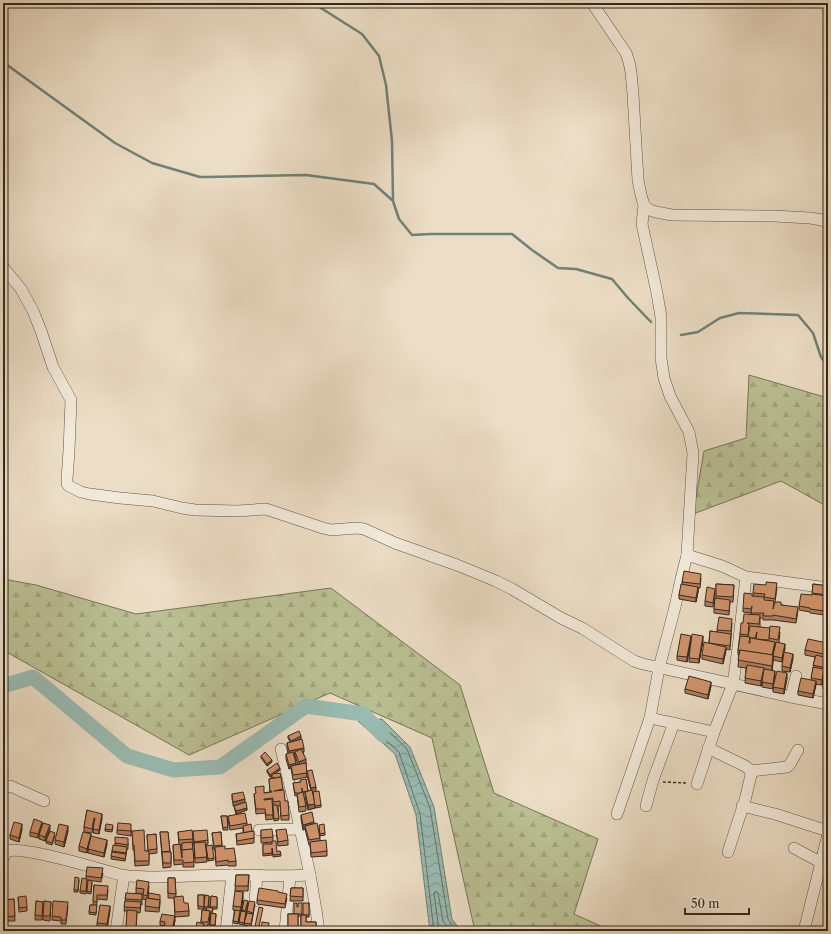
<svg xmlns="http://www.w3.org/2000/svg" width="831" height="934" viewBox="0 0 831 934" font-family="'Libre Caslon Text',serif">
  <style>
    .forest { fill: url(#forest-firs); stroke: #76745a }
    .water { fill: url(#water-waves); stroke: #708178 }
    .lines { fill: none; stroke-linecap: round; stroke-linejoin: round }
    .shore { stroke: #66726a; stroke-width: 1 }
    .stream { stroke: #708178; stroke-width: 2.5 }
    .river { stroke: #99bcb3; stroke-width: 15 }
    .minor-casing { stroke: #61564a; stroke-width: 12 }
    .path { stroke: #332920; stroke-width: 1.5; stroke-dasharray: 3 2; stroke-linecap: butt }
    .minor { stroke: #f3eada; stroke-width: 11 }
    .wall { fill: #b37e5d; stroke: #332920; fill-rule: evenodd }
    .shaded-wall { fill: #92674c; stroke: #332920 }
    .building { fill: #d0936c; stroke: #332920 }
  </style>
  <defs>
    <pattern id="forest-firs" width="22" height="20" patternUnits="userSpaceOnUse"><rect width="22" height="20" fill="#bac093"/><path d="M5 1l3.5 6h-7zM16 11l3.5 6h-7z" fill="#a0a57e"/></pattern>
    <pattern id="water-waves" width="16" height="10" patternUnits="userSpaceOnUse"><rect width="16" height="10" fill="#99bcb3"/><path d="M0 5q4-4 8 0t8 0" fill="none" stroke="#7d9991"/></pattern>
  </defs>
  <rect width="100%" height="100%" fill="#ecdec6"/>
  <filter id="stains"><feTurbulence type="fractalNoise" baseFrequency=".005" numOctaves="4"/><feColorMatrix values="0 0 0 0 .2 0 0 0 0 .09 0 0 0 0 .02 0 0 0 .5 -.17"/></filter>
  <radialGradient id="worn" r=".72"><stop offset=".6" stop-color="#630" stop-opacity="0"/><stop offset="1" stop-color="#630" stop-opacity=".3"/></radialGradient>
  <g class="forest">
    <polygon points="749,375 828,398 828,507 781,481 693,514 704,451 746,438"/>
    <polygon points="3,579 36,585 136,614 331,588 460,685 494,793 598,839 574,914 612,931 480,931 474,927 432,738 330,693 189,755 3,650"/>
  </g>
  <polygon class="water" points="382,719 410,747 434,807 452,919 461,931 430,931 416,815 395,754 358,721"/>
  <g class="lines">
    <g class="shore">
      <polyline points="434,931 420,814 399,752 371,727 370,725 372,724 381,724 407,749 430,808 448,919 456,931"/>
      <polyline points="439,931 434,893 436,891 438,893 443,921 450,931"/>
    </g>
    <g class="stream">
      <polyline points="313,3 362,34 379,56 386,85 392,141 393,201 399,219 412,235 430,234 512,234 532,250 558,268 576,269 612,279 628,298 651,322"/>
      <polyline points="3,62 115,143 152,163 200,177 206,177 306,175 374,184 392,200"/>
      <polyline points="681,335 698,332 720,318 739,313 798,315 813,333 821,357 828,367"/>
    </g>
    <polyline class="river" points="3,686 33,677 127,756 174,770 220,767 306,706 363,714 383,735"/>
    <defs>
      <g id="minor">
        <polyline points="592,3 626,53 629,62 631,72 633,94 638,180 641,195 644,205 650,210 656,212 672,215 774,216 810,218 822,220 828,223"/>
        <polyline points="644,205 642,224 657,293 661,317 661,358 664,378 670,396 689,432 693,453 687,555 681,579 675,607 659,668 650,718"/>
        <polyline points="3,267 21,289 33,311 41,331 53,367 71,400 69,451 67,479 67,484 69,486 81,492 90,494 120,498 153,501 182,508 195,510 238,511 266,509 323,528 331,530 357,528 364,529 395,543 457,565 496,581 512,589 561,618 582,628 634,661 643,664 791,697 828,704"/>
        <polyline points="746,577 828,588"/>
        <polyline points="791,697 796,676"/>
        <polyline points="708,748 745,766 750,770 751,775 745,800 728,852"/>
        <polyline points="281,749 297,814 310,875"/>
        <polyline points="751,771 787,767 790,764 798,750"/>
        <polyline points="697,784 714,732"/>
        <polyline points="3,789 5,787 10,786 44,801"/>
        <polyline points="646,806 653,780 674,723"/>
        <polyline points="742,806 775,814 828,831"/>
        <polyline points="617,814 650,718 714,732 733,684 738,648 746,577 722,566 687,555"/>
        <polyline points="259,830 300,829"/>
        <polyline points="794,848 820,862 828,864"/>
        <path d="M3,858C4,855 5,853 8,851C14,849 24,851 30,852C61,857 91,867 121,875C130,877 140,876 149,877C176,877 204,875 231,875C258,875 284,877 310,875L316,910L319,931"/>
        <polyline points="255,901 257,875"/>
        <polyline points="116,931 124,875"/>
        <polyline points="226,931 232,875"/>
        <polyline points="285,931 290,877"/>
        <polyline points="804,931 828,834"/>
      </g>
    </defs>
    <use href="#minor" class="minor-casing"/>
    <polyline class="path" points="663,782 687,783"/>
    <use href="#minor" class="minor"/>
  </g>
  <g class="wall">
    <polygon points="701,578 700,588 698,588 698,592 696,602 679,599 679,595 682,584 682,582"/>
    <polygon points="716,584 734,585 733,602 730,602 729,615 714,613 714,609 716,598"/>
    <polygon points="813,584 828,586 828,599 827,599 825,615 810,613 810,612 799,610 799,606 812,595"/>
    <polygon points="777,588 775,602 798,611 796,623 773,620 763,620 763,618 760,618 760,627 780,632 779,642 785,648 782,662 773,660 773,656 775,644 773,656 773,662 772,670 775,675 773,689 762,687 764,671 761,686 745,683 746,668 738,667 739,655 738,655 738,651 740,634 743,623 751,614 751,611 751,613 743,612 743,608 752,596 753,596 753,593"/>
    <polygon points="715,593 713,607 705,606 705,601"/>
    <polygon points="732,623 730,650 726,649 723,664 702,659 702,655 709,643 710,631 717,632 717,630"/>
    <polygon points="691,640 687,662 677,660 677,656"/>
    <polygon points="703,640 699,663 689,662 689,658"/>
    <polygon points="827,647 825,657 828,658 827,672 828,667 828,690 823,689 823,685 825,673 824,672 822,685 816,684 813,698 798,695 798,691 811,680 815,657 805,655 805,650"/>
    <polygon points="793,658 790,672 782,671 782,666"/>
    <polygon points="787,678 784,694 773,692 773,687"/>
    <polygon points="711,686 708,699 685,693 685,689"/>
    <path d="M288,736L301,739L297,741L304,752H303L306,764L307,777L293,780L291,768L289,769L286,759V754H288L287,747V743L290,742L288,738ZM294,754H295V756L298,765H296Z"/>
    <polygon points="261,756 272,762 267,766 261,758"/>
    <polygon points="267,770 280,770 275,773 281,777 283,791 285,801 289,815 289,820 281,820 280,805 278,806 279,820 274,821 273,803 272,803 273,819 266,820 265,813 256,814 254,794 270,792 269,779 272,778 272,776 270,777 267,772"/>
    <polygon points="307,771 316,792 312,793 313,795 313,792 321,805 321,807 315,808 315,804 315,808 308,810 305,796 305,793 303,794 306,806 306,811 299,812 297,795 295,796 293,783 301,782 306,779 308,791 311,791 307,776"/>
    <polygon points="232,794 245,802 247,810 236,814 232,799"/>
    <polygon points="87,810 102,818 99,834 93,833 94,822 92,833 84,832 84,827"/>
    <polygon points="301,815 314,824 320,838 320,841 327,851 327,856 311,857 310,844 309,845 305,829 303,830 301,819"/>
    <polygon points="221,816 227,816 228,830 223,830"/>
    <polygon points="228,816 247,823 247,825 252,831 254,838 254,843 237,845 236,834 243,833 243,828 230,830 228,820"/>
    <polygon points="42,826 38,838 30,836 30,832"/>
    <polygon points="113,827 112,832 105,831 105,829"/>
    <polygon points="319,827 325,833 325,835 320,836"/>
    <polygon points="22,829 19,842 10,839 10,835"/>
    <polygon points="50,829 45,841 39,839 39,835"/>
    <polygon points="131,829 131,836 117,834 117,830"/>
    <polygon points="261,830 273,837 273,841 277,852 280,851 281,856 273,857 272,850 272,855 263,856 263,844 272,844 272,842 261,843"/>
    <polygon points="276,830 288,840 288,845 278,846"/>
    <polygon points="68,831 64,847 55,844 55,840"/>
    <polygon points="132,831 145,851 148,851 147,835 156,834 157,853 149,854 149,865 135,866 134,850 133,850"/>
    <polygon points="193,831 208,840 208,844 206,845 207,862 195,863"/>
    <polygon points="160,832 168,832 170,852 171,852 171,867 163,868"/>
    <path d="M178,832L193,839V844H192L194,867H183V864L174,865L173,845H179ZM180,845H182V858Z"/>
    <polygon points="221,832 222,846 225,849 236,861 236,866 228,866 228,865 216,866 215,850 214,850 212,833"/>
    <polygon points="55,835 52,845 46,843 46,841"/>
    <polygon points="91,838 107,844 104,857 88,853 88,849 87,853 79,851 79,846"/>
    <polygon points="115,843 128,843 128,849 127,849 125,861 111,859 112,851 115,846"/>
    <polygon points="206,846 214,858 214,860 208,861"/>
    <polygon points="103,873 101,882 87,880 86,894 80,893 80,891 86,879 86,876"/>
    <polygon points="236,875 249,875 248,891 235,891"/>
    <polygon points="168,878 175,878 176,897 184,903 189,911 189,916 175,917 174,898 168,898"/>
    <polygon points="79,880 78,892 74,892 74,890"/>
    <polygon points="92,883 91,894 87,893 87,891"/>
    <polygon points="94,885 108,890 107,900 97,899 96,915 89,914 90,905 93,905"/>
    <polygon points="149,886 148,898 160,900 160,904 159,912 145,911 146,900 143,899 143,894 136,893 136,888"/>
    <polygon points="291,888 303,888 303,901 290,901"/>
    <polygon points="278,892 287,898 285,908 257,904 257,900"/>
    <polygon points="126,893 142,899 142,905 141,904 140,913 137,912 136,931 126,931 127,911 124,911"/>
    <rect x="198" y="895" width="6" height="14"/>
    <path d="M205,895L209,896V908H210L211,896L217,897V909H213L212,913L216,914L215,928L214,927V931H206L208,927L204,926V931H195L201,923L202,910L206,911V909H204ZM210,914H211L210,925H209Z"/>
    <polygon points="18,897 27,907 27,911 19,912"/>
    <polygon points="243,897 241,911 240,911 238,924 233,923 235,911 233,910 233,906"/>
    <polygon points="14,899 15,921 3,921 3,900"/>
    <polygon points="244,900 248,904 244,925 239,924 239,922"/>
    <polygon points="36,901 43,902 42,920 35,920"/>
    <polygon points="44,901 51,902 50,921 43,920"/>
    <polygon points="309,903 309,917 306,917 306,922 316,922 316,931 301,931 301,916 298,916 298,931 288,931 288,914 294,914 297,907 302,914 302,915 303,915"/>
    <polygon points="255,904 251,927 244,925 247,911"/>
    <polygon points="68,906 66,924 61,924 61,921 52,920 52,916"/>
    <polygon points="110,910 107,929 97,927 97,923"/>
    <polygon points="175,920 173,931 164,931 164,926 160,925 160,921"/>
  </g>
  <g class="shaded-wall">
    <polygon points="698,587 698,592 696,602 696,598"/>
    <polygon points="691,636 691,640 687,662 687,657"/>
    <polygon points="703,636 703,640 699,663 699,659"/>
    <polygon points="775,642 772,672 772,656"/>
    <polygon points="827,643 827,647 824,659 824,654"/>
    <polygon points="785,644 785,648 782,662 782,658"/>
    <polygon points="726,647 726,651 723,664 723,659"/>
    <polygon points="793,654 793,658 790,672 790,668"/>
    <polygon points="764,668 764,672 761,686 761,681"/>
    <polygon points="824,669 824,673 822,685 822,680"/>
    <polygon points="775,671 775,675 773,689 773,684"/>
    <polygon points="787,673 787,678 784,694 784,689"/>
    <polygon points="816,681 816,685 813,698 813,694"/>
    <polygon points="711,682 711,686 708,699 708,695"/>
    <polygon points="301,736 301,739 291,743 291,741"/>
    <polygon points="304,748 304,752 296,754 295,752 295,754 289,755 289,751"/>
    <polygon points="306,759 306,764 299,767 299,762"/>
    <polygon points="272,760 272,762 267,766 267,764"/>
    <polygon points="296,763 296,767 291,766 291,768 289,769 289,765"/>
    <polygon points="280,768 280,770 270,777 270,775"/>
    <polygon points="316,787 316,792 311,793 311,788"/>
    <polygon points="245,799 245,803 233,806 233,802"/>
    <polygon points="315,804 315,808 308,810 308,805"/>
    <polygon points="247,808 247,810 236,814 236,811"/>
    <polygon points="102,814 102,818 99,834 99,830"/>
    <polygon points="42,822 42,826 38,838 38,834"/>
    <polygon points="314,822 314,827 305,826 305,829 303,830 303,825"/>
    <polygon points="22,824 22,829 19,842 19,838"/>
    <polygon points="50,825 50,829 45,841 45,837"/>
    <polygon points="68,826 68,831 64,847 64,842"/>
    <polygon points="91,834 91,839 87,853 87,849"/>
    <polygon points="107,840 107,844 104,857 104,853"/>
    <polygon points="243,892 243,897 241,911 241,907"/>
    <polygon points="110,906 110,910 107,929 107,924"/>
    <polygon points="175,916 175,920 173,931 172,931"/>
  </g>
  <g class="building">
    <polygon points="684,571 701,574 700,584 682,582"/>
    <polygon points="766,582 777,583 775,599 764,597 765,594 753,593 754,584 766,585"/>
    <polygon points="681,584 698,587 696,598 679,595"/>
    <polygon points="716,584 734,585 733,597 716,596"/>
    <polygon points="813,584 828,586 828,595 812,593"/>
    <polygon points="707,587 715,589 713,603 705,601"/>
    <polygon points="744,593 752,594 752,596 764,597 764,600 774,601 773,609 775,602 781,602 781,605 798,607 796,619 773,615 773,616 763,616 764,613 751,613 752,606 751,609 743,608"/>
    <polygon points="801,594 812,595 812,594 827,596 825,611 810,609 810,608 799,606"/>
    <polygon points="715,598 730,600 729,611 714,609"/>
    <polygon points="744,614 760,615 759,624 747,623 749,624 748,635 740,634 741,623 743,623"/>
    <polygon points="719,617 732,619 731,631 717,630"/>
    <polygon points="750,626 770,628 769,640 756,639 757,632 755,638 750,638 750,637 748,637"/>
    <polygon points="770,626 780,627 778,640 769,638"/>
    <polygon points="710,631 731,634 730,646 709,643"/>
    <polygon points="681,634 691,636 687,657 677,656"/>
    <polygon points="692,634 703,636 699,659 689,658"/>
    <polygon points="740,636 750,637 749,643 750,643 750,638 775,642 772,655 740,650 740,651 738,651"/>
    <polygon points="808,639 827,643 824,654 805,650"/>
    <polygon points="704,642 726,647 723,659 702,655"/>
    <polygon points="776,642 785,644 782,658 773,656"/>
    <polygon points="740,650 773,655 772,666 738,660"/>
    <polygon points="784,652 793,654 790,668 782,666"/>
    <polygon points="816,655 828,658 828,661 826,668 813,665"/>
    <polygon points="747,665 764,668 761,681 745,678"/>
    <polygon points="813,667 824,669 822,680 811,678"/>
    <polygon points="764,669 775,671 773,684 762,682"/>
    <polygon points="777,671 787,673 784,689 773,687"/>
    <polygon points="826,671 828,672 828,686 823,685"/>
    <polygon points="689,676 711,682 708,695 685,689"/>
    <polygon points="801,678 816,681 813,694 798,691"/>
    <polygon points="299,731 301,736 291,741 288,736"/>
    <polygon points="302,739 304,748 289,751 287,743"/>
    <polygon points="301,749 306,759 299,762 295,752"/>
    <polygon points="265,752 272,760 267,764 261,756"/>
    <polygon points="293,752 296,763 289,765 286,754"/>
    <polygon points="277,763 280,768 270,775 267,770"/>
    <polygon points="306,763 307,773 293,775 291,766"/>
    <polygon points="312,770 316,787 311,788 307,771"/>
    <polygon points="280,773 281,777 272,778 272,774"/>
    <polygon points="281,777 283,789 274,791 284,790 285,801 288,801 289,815 281,816 280,801 273,802 273,798 264,799 264,800 272,799 273,815 266,815 265,809 256,809 254,794 256,793 255,787 264,786 264,793 272,792 272,791 270,791 269,779"/>
    <polygon points="306,779 308,791 302,792 302,788 302,793 295,793 293,783 301,782 300,780"/>
    <polygon points="312,790 315,804 308,805 305,792"/>
    <polygon points="319,791 321,805 315,806 313,792"/>
    <polygon points="243,792 245,799 233,802 232,794"/>
    <polygon points="303,792 306,806 299,807 297,794"/>
    <polygon points="246,802 247,808 236,811 234,806"/>
    <polygon points="273,805 277,805 279,818 274,819"/>
    <polygon points="87,810 102,814 99,830 93,829 95,818 94,818 92,829 84,827"/>
    <polygon points="312,812 314,822 303,825 301,815"/>
    <polygon points="245,813 247,823 230,826 228,816"/>
    <polygon points="221,816 227,816 228,827 223,828"/>
    <polygon points="34,819 42,822 38,834 30,832"/>
    <polygon points="14,822 22,824 19,838 10,835"/>
    <polygon points="43,823 50,825 45,837 39,835"/>
    <polygon points="118,823 131,824 131,831 117,830"/>
    <polygon points="317,823 320,838 309,840 305,826"/>
    <polygon points="59,824 68,826 64,842 55,840"/>
    <polygon points="106,824 113,825 112,830 105,829"/>
    <polygon points="251,824 252,831 244,833 243,826"/>
    <polygon points="324,824 325,833 320,834 319,825"/>
    <polygon points="272,829 273,837 261,838 261,830"/>
    <polygon points="286,829 288,840 278,842 276,830"/>
    <polygon points="144,830 145,851 149,851 149,861 135,861 134,845 133,845 132,831"/>
    <polygon points="192,830 193,839 179,840 178,832"/>
    <polygon points="207,830 208,840 194,842 193,831"/>
    <polygon points="50,831 55,833 52,843 46,841"/>
    <polygon points="254,831 254,838 237,841 236,834"/>
    <polygon points="83,832 91,834 87,849 79,846"/>
    <polygon points="160,832 168,832 170,851 162,852"/>
    <polygon points="221,832 222,845 214,846 212,833"/>
    <polygon points="156,834 157,849 148,850 147,835"/>
    <polygon points="91,836 107,840 104,853 88,849"/>
    <polygon points="115,837 128,838 128,845 115,843"/>
    <polygon points="326,840 327,851 311,853 310,842"/>
    <polygon points="272,841 276,841 277,852 280,851 281,854 273,855 272,848 272,853 263,854 263,844 272,844"/>
    <polygon points="192,842 193,849 182,850 182,843"/>
    <polygon points="205,842 207,857 195,858 194,843"/>
    <polygon points="180,844 182,858 182,850 193,849 194,862 183,863 183,860 174,860 173,845"/>
    <polygon points="113,845 127,847 126,853 112,851"/>
    <polygon points="212,845 214,858 208,859 206,846"/>
    <polygon points="225,846 225,849 234,848 236,861 228,862 228,860 216,862 215,847"/>
    <polygon points="112,852 126,854 125,859 111,856"/>
    <polygon points="162,852 171,852 171,863 163,863"/>
    <polygon points="87,867 103,868 101,878 86,876"/>
    <polygon points="236,875 249,875 248,886 235,886"/>
    <polygon points="75,877 79,878 78,890 74,890"/>
    <polygon points="82,878 87,879 86,891 80,891"/>
    <polygon points="168,878 175,878 176,894 168,893"/>
    <polygon points="88,880 92,881 91,892 87,891"/>
    <polygon points="137,880 149,882 147,896 143,895 144,889 136,888"/>
    <polygon points="94,885 108,886 107,895 97,895 97,902 93,901"/>
    <polygon points="259,888 278,891 278,892 287,894 285,904 257,900"/>
    <polygon points="291,888 303,888 303,897 290,896"/>
    <polygon points="235,891 243,892 241,907 233,906"/>
    <polygon points="126,893 142,894 142,900 125,899"/>
    <polygon points="149,893 160,895 160,900 148,898"/>
    <polygon points="198,895 204,895 204,907 198,906"/>
    <polygon points="205,895 209,896 208,907 204,907"/>
    <polygon points="26,896 27,907 19,908 18,897"/>
    <polygon points="183,896 184,903 188,903 189,911 175,912 174,897"/>
    <polygon points="211,896 217,897 217,907 210,907"/>
    <polygon points="146,898 160,900 159,908 145,906"/>
    <polygon points="14,899 15,916 3,917 3,900"/>
    <polygon points="244,900 248,901 245,911 242,910"/>
    <polygon points="36,901 43,902 42,916 35,915"/>
    <polygon points="44,901 51,902 50,916 43,916"/>
    <polygon points="53,901 68,902 66,920 61,920 61,917 52,916"/>
    <polygon points="125,901 141,902 140,908 124,907"/>
    <polygon points="249,901 255,902 253,913 247,911"/>
    <polygon points="294,903 297,903 297,907 298,907 298,903 302,903 302,914 294,914"/>
    <rect x="303" y="903" width="6" height="12"/>
    <polygon points="90,905 97,905 96,913 89,912"/>
    <polygon points="100,905 110,906 107,924 97,923"/>
    <polygon points="207,907 213,908 212,912 209,912 210,911 206,911"/>
    <polygon points="259,907 263,908 258,931 254,931"/>
    <polygon points="127,910 137,911 136,928 126,927"/>
    <polygon points="202,910 210,911 208,922 201,922"/>
    <polygon points="235,910 240,911 238,922 233,921"/>
    <polygon points="241,911 246,912 244,923 239,922"/>
    <polygon points="211,913 216,914 215,925 210,925"/>
    <polygon points="247,913 253,914 251,924 244,923"/>
    <polygon points="162,914 175,916 172,931 164,930 165,922 160,921"/>
    <rect x="288" y="914" width="10" height="14"/>
    <polygon points="301,915 306,915 306,922 316,922 316,929 301,929"/>
    <polygon points="197,922 204,924 202,931 195,931"/>
    <polygon points="262,922 269,923 268,931 261,931"/>
    <polygon points="208,924 214,926 213,931 206,931"/>
    <polygon points="235,926 239,927 238,931 234,931"/>
    <polygon points="240,928 245,929 244,931 240,931"/>
  </g>
  <rect width="831" height="934" fill="none" stroke="#ecdec6" stroke-width="16"/>
  <rect x="4" y="4" width="823" height="926" fill="none" stroke="#332920" stroke-width="2"/>
  <rect x="8" y="8" width="815" height="918" fill="none" stroke="#332920"/>
  <path d="M685 908v6h64v-6" fill="none" stroke="#332920" stroke-width="2"/>
  <text x="691" y="908" font-size="12" fill="#332920" stroke="#f3eada" stroke-width="3" paint-order="stroke">50 m</text>
  <rect width="100%" height="100%" filter="url(#stains)"/>
  <rect width="100%" height="100%" fill="url(#worn)"/>
</svg>
